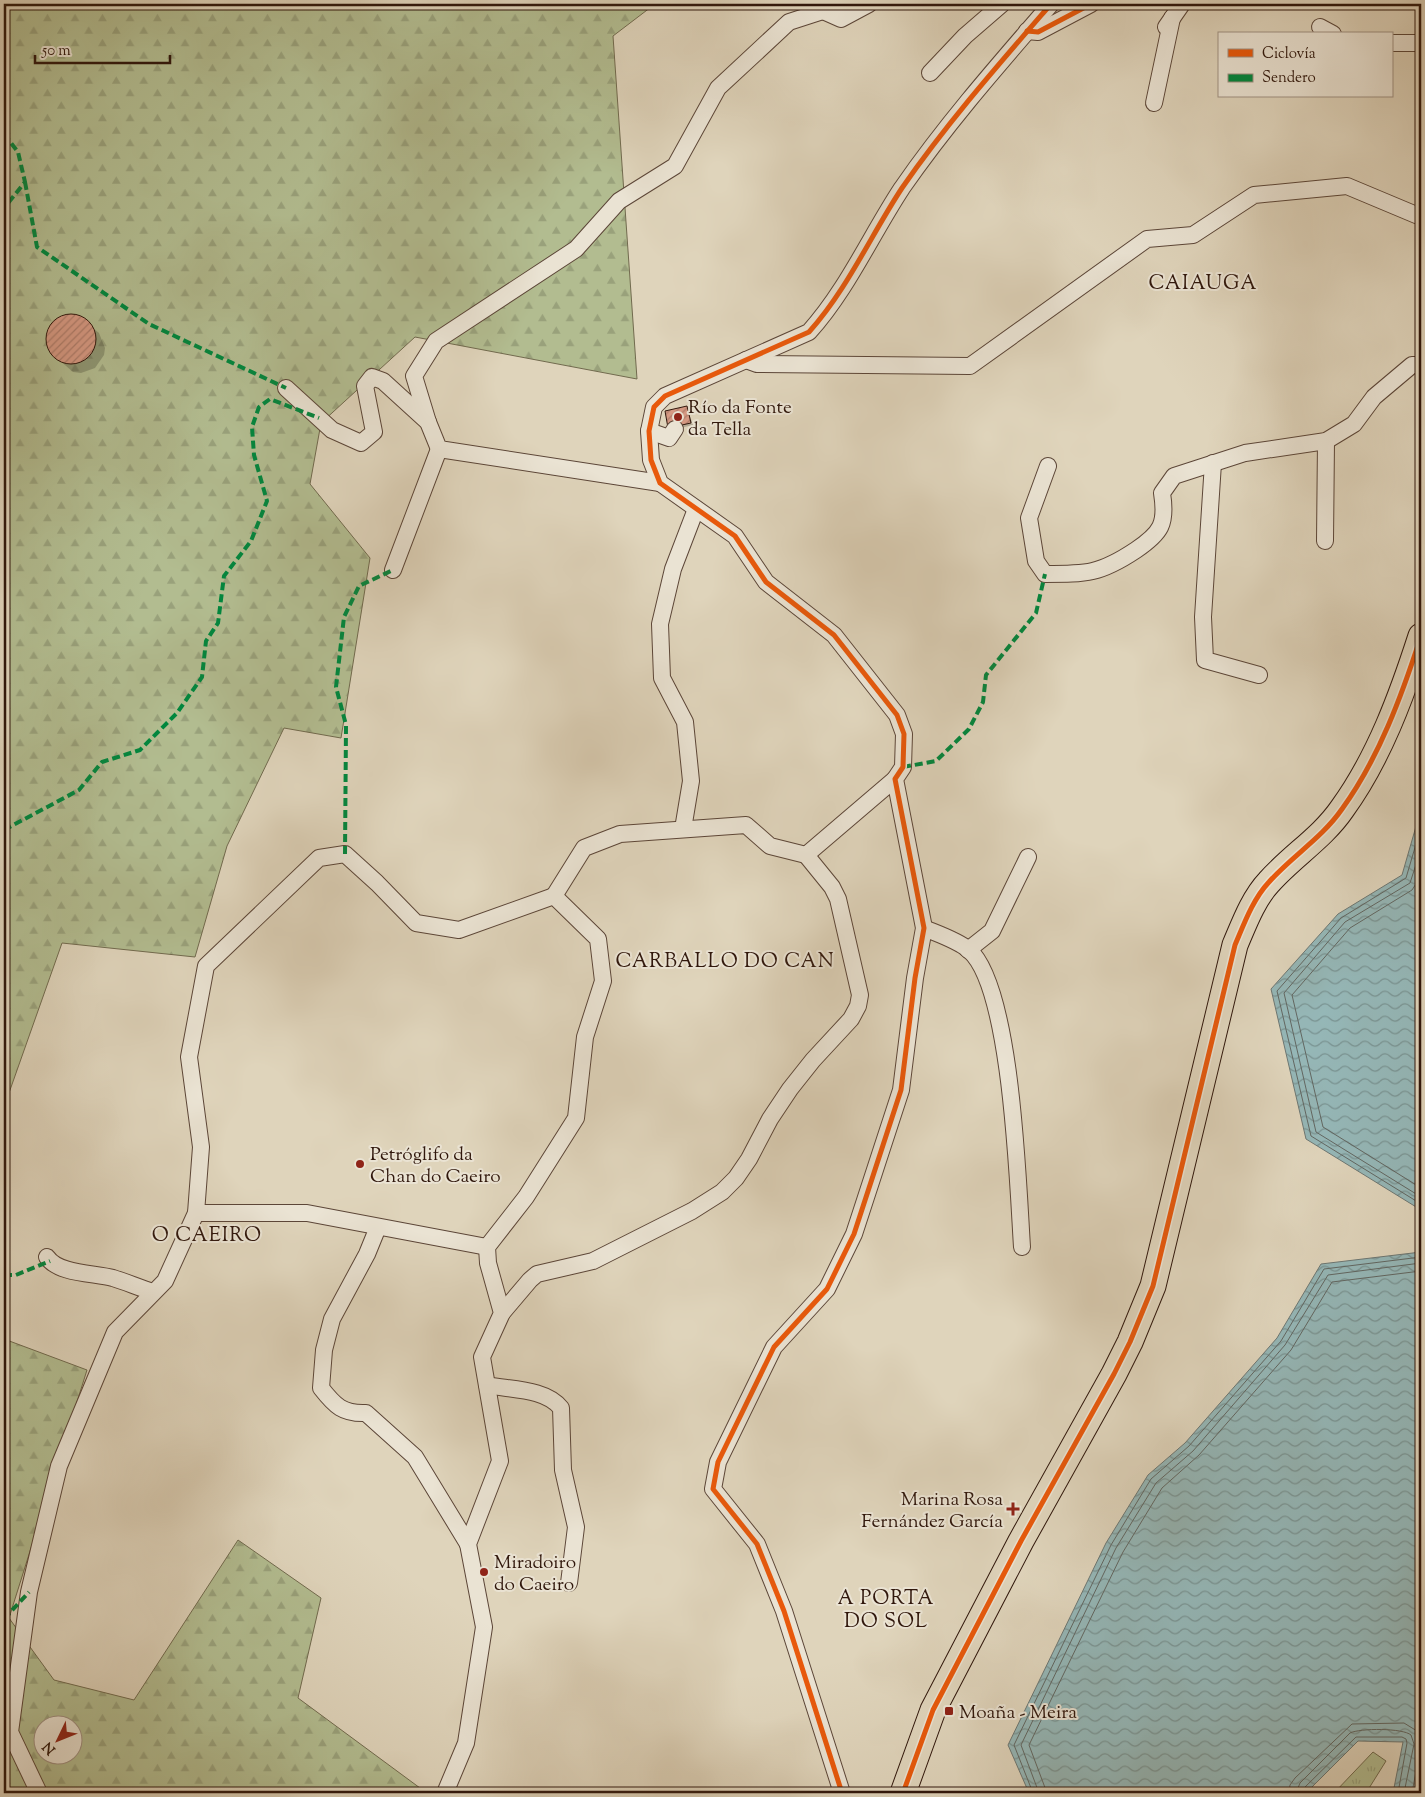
<svg xmlns="http://www.w3.org/2000/svg" width="1425" height="1797" viewBox="0 0 1425 1797" font-family="'Sorts Mill Goudy',serif">
  <style>
    .forest { fill: url(#forest-firs); stroke: #716a4e; fill-rule: evenodd }
    .park { fill: url(#park-tufts); stroke: #716a4e }
    .water { fill: url(#water-waves); stroke: #6d7773 }
    .shadow { fill: #0003 }
    .lines { fill: none; stroke-linecap: round; stroke-linejoin: round }
    .shore { stroke: #626762; stroke-width: 1 }
    .building { fill: url(#building-hatch); stroke: #30170c }
    .street-casing { stroke: #5c4638; stroke-width: 18 }
    .primary-casing { stroke: #30170c; stroke-width: 27 }
    .street { stroke: #eae3d3; stroke-width: 16 }
    .primary { stroke: #dfd4bb; stroke-width: 25 }
    .quiet { stroke: #00873e; stroke-width: 4; stroke-dasharray: 8 4; stroke-linecap: butt }
    .cycleway-casing { stroke: #eae3d3; stroke-width: 8 }
    .cycleway { stroke: #e8590c; stroke-width: 5 }
    .poi-dot { fill: #8f2418; stroke: #eae3d3; stroke-width: 2 }
    .labels { text-anchor: middle; stroke-width: 4; stroke-linejoin: round; paint-order: stroke }
    .poi-label { font-size: 19px; fill: #30170c; stroke: #eae3d3; text-anchor: start }
    .neighbourhood-label { font-size: 20px; letter-spacing: 1px; fill: #30170c; stroke: #eae3d3 }
  </style>
  <defs>
    <pattern id="forest-firs" width="22" height="20" patternUnits="userSpaceOnUse" patternTransform="scale(1.25)"><rect width="22" height="20" fill="#b2bc90"/><path d="M5 1l3.5 6h-7zM16 11l3.5 6h-7z" fill="#99a17b"/></pattern>
    <pattern id="park-tufts" width="24" height="20" patternUnits="userSpaceOnUse" patternTransform="scale(1.25)"><rect width="24" height="20" fill="#b2bc90"/><path d="M3 7l-1-3M5 7V3M7 7l1-3M15 17l-1-3M17 17v-4M19 17l1-3" fill="none" stroke="#99a17b"/></pattern>
    <pattern id="water-waves" width="16" height="10" patternUnits="userSpaceOnUse" patternTransform="scale(1.25)"><rect width="16" height="10" fill="#95b7b7"/><path d="M0 5q4-4 8 0t8 0" fill="none" stroke="#7a9493"/></pattern>
    <pattern id="building-hatch" width="6" height="6" patternUnits="userSpaceOnUse" patternTransform="scale(1.25)"><rect width="6" height="6" fill="#d69983"/><path d="M-1 1l2-2M0 6l6-6M5 7l2-2" fill="none" stroke="#ae7c6a"/></pattern>
  </defs>
  <rect width="100%" height="100%" fill="#dfd4bb"/>
  <filter id="stains"><feTurbulence type="fractalNoise" baseFrequency=".004" numOctaves="4"/><feColorMatrix values="0 0 0 0 .2 0 0 0 0 .09 0 0 0 0 .02 0 0 0 .5 -.17"/></filter>
  <radialGradient id="worn" r=".72"><stop offset=".6" stop-color="#630" stop-opacity="0"/><stop offset="1" stop-color="#630" stop-opacity=".3"/></radialGradient>
  <g class="forest">
    <polygon points="4,4 655,4 613,36 637,379 415,337 321,423 310,484 370,558 341,738 284,728 227,846 195,957 62,943 4,1107"/>
    <path d="M4,1339L87,1370L9,1618L54,1680L134,1700L238,1540L321,1598L298,1698L420,1788L417,1793H4ZM42,1724H72V1754H42Z"/>
  </g>
  <polygon class="park" points="1373,1752 1386,1761 1366,1793 1334,1793"/>
  <g class="water">
    <polygon points="1421,809 1421,1210 1306,1139 1271,989 1338,914 1402,875"/>
    <polygon points="1421,1252 1421,1793 1393,1793 1403,1742 1358,1741 1306,1793 1029,1793 1008,1745 1106,1543 1148,1475 1185,1443 1277,1338 1321,1264"/>
  </g>
  <g class="shadow">
    <polygon points="69,315 77,315 99,333 105,348 104,355 95,368 81,373 73,372 50,352 46,336 54,321"/>
    <polygon points="687,407 693,425 672,430"/>
  </g>
  <g class="lines">
    <g class="shore">
      <polyline points="1421,827 1406,878 1341,918 1277,991 1311,1136 1421,1204"/>
      <polyline points="1421,849 1410,883 1345,922 1284,993 1316,1132 1421,1197"/>
      <polyline points="1421,876 1412,890 1350,928 1292,995 1323,1127 1421,1188"/>
      <polyline points="1033,1793 1014,1745 1111,1545 1151,1479 1189,1446 1281,1341 1324,1269 1421,1257"/>
      <polyline points="1039,1793 1021,1745 1116,1548 1156,1483 1193,1451 1285,1345 1328,1275 1421,1263"/>
      <polyline points="1047,1793 1029,1745 1123,1552 1162,1488 1199,1455 1291,1350 1332,1282 1421,1271"/>
      <polyline points="1289,1793 1290,1785 1295,1778 1352,1724 1404,1723 1417,1731 1421,1744 1412,1793"/>
      <path d="M1296,1793L1300,1783L1350,1733C1360,1728 1403,1728 1411,1735L1414,1744L1404,1793"/>
      <polyline points="1303,1793 1304,1788 1356,1737 1402,1737 1406,1739 1407,1743 1398,1793"/>
    </g>
  </g>
  <g class="building">
    <circle cx="71" cy="339" r="25"/>
    <polygon points="687,406 691,423 668,428 665,411"/>
  </g>
  <g class="lines">
    <defs>
      <g id="street">
        <polyline points="822,4 823,11 841,19 869,4"/>
        <polyline points="1166,27 1182,4"/>
        <polyline points="1320,27 1333,34"/>
        <polyline points="1027,31 1038,32 1091,4"/>
        <polyline points="1391,43 1421,43"/>
        <polyline points="930,73 965,36 1002,4"/>
        <polyline points="1154,103 1172,18"/>
        <polyline points="746,360 757,364 970,366 1147,239 1193,235 1254,195 1347,186 1421,217"/>
        <polyline points="286,388 332,430 361,443 374,432 365,386 372,377 383,381 428,422 439,449 660,483"/>
        <polyline points="428,422 414,376 436,341 576,249 619,201 675,166 718,88 789,22 823,11"/>
        <polyline points="649,431 669,438 675,429"/>
        <polyline points="1213,463 1203,617 1205,660 1259,675"/>
        <path d="M1048,466L1029,518L1036,561L1045,574C1087,574 1100,574 1136,550C1161,533 1167,524 1162,493L1174,476L1245,453L1326,441L1354,424L1374,397L1412,365H1421"/>
        <polyline points="1325,541 1326,441"/>
        <polyline points="393,570 439,449"/>
        <polyline points="683,829 691,781 685,722 662,678 660,624 673,569 696,509"/>
        <polyline points="554,896 584,848 620,834 746,825 770,846 806,855 895,779"/>
        <path d="M924,928C938,934 957,940 969,950C1012,987 1018,1187 1022,1247"/>
        <polyline points="968,950 992,931 1028,857"/>
        <polyline points="196,1213 307,1213 487,1247"/>
        <path d="M378,1227L367,1254L332,1319L324,1350L321,1388C335,1406 343,1414 366,1413L415,1457L468,1544"/>
        <path d="M47,1257C58,1274 94,1273 113,1278C126,1282 140,1288 153,1292"/>
        <polyline points="502,1313 530,1280 537,1274 593,1261 692,1211 722,1192 736,1178 749,1159 770,1119 790,1089 813,1060 851,1019 858,1006 860,995 838,899 832,887 806,855"/>
        <path d="M487,1385C510,1390 545,1388 561,1408L563,1470L576,1527L569,1583"/>
        <polyline points="39,1793 10,1732 29,1592 59,1466 115,1332 165,1281 196,1213 201,1147 189,1057 206,966 319,858 345,854 377,883 416,923 459,930 554,896 598,939 603,981 585,1037 576,1118 526,1197 487,1247 488,1263 502,1313 482,1357 500,1461 468,1544 484,1627 466,1743 445,1793"/>
        <path d="M842,1793L784,1611L757,1544L713,1489L718,1462L774,1347L827,1289L854,1234L901,1090L915,978L924,928L895,779L903,767L904,734L897,715L834,635L766,582L735,536L660,483L651,460L649,431L654,407L665,396L809,332C847,290 871,235 902,188C947,123 999,64 1051,4"/>
      </g>
      <path id="primary" d="M903,1793L933,1710L1021,1541L1114,1374L1130,1342L1153,1286L1235,945C1244,924 1253,899 1269,882C1292,856 1322,838 1342,809C1379,758 1402,695 1421,636"/>
    </defs>
    <use href="#street" class="street-casing"/>
    <use href="#primary" class="primary-casing"/>
    <use href="#street" class="street"/>
    <use href="#primary" class="primary"/>
    <g class="quiet">
      <polyline points="4,134 18,152 25,182 5,207 4,212"/>
      <polyline points="25,182 37,247 149,324 286,388"/>
      <polyline points="903,767 936,761 969,729 983,702 986,675 1036,613 1045,574"/>
      <polyline points="4,830 79,790 102,762 140,750 177,713 202,677 206,641 218,623 224,576 251,541 267,501 254,455 252,427 259,407 270,399 319,418"/>
      <polyline points="345,854 346,725 336,687 344,617 359,586 393,570"/>
      <polyline points="4,1275 16,1275 50,1261"/>
      <polyline points="4,1619 29,1592"/>
    </g>
    <defs>
      <g id="cycleway">
        <polyline points="1027,31 1038,32 1091,4"/>
        <path d="M842,1793L784,1611L757,1544L713,1489L718,1462L774,1347L827,1289L854,1234L901,1090L915,978L924,928L895,779L903,767L904,734L897,715L834,635L766,582L735,536L660,483L651,460L649,431L654,407L665,396L809,332C847,290 871,235 902,188C947,123 999,64 1051,4"/>
        <path d="M903,1793L933,1710L1021,1541L1114,1374L1130,1342L1153,1286L1235,945C1244,924 1253,899 1269,882C1292,856 1322,838 1342,809C1379,758 1402,695 1421,636"/>
      </g>
    </defs>
    <use href="#cycleway" class="cycleway-casing"/>
    <use href="#cycleway" class="cycleway"/>
  </g>
  <g class="poi-dot">
    <circle cx="678" cy="417" r="5"/>
    <circle cx="360" cy="1164" r="5"/>
    <path d="M1010.5 1501.5h5v5h5v5h-5v5h-5v-5h-5v-5h5z"/>
    <circle cx="484" cy="1572" r="5"/>
    <rect x="944" y="1706" width="10" height="10" rx="2.5"/>
  </g>
  <g class="labels">
    <g class="poi-label">
      <text x="688" y="413">Río da Fonte<tspan x="688" dy="22">da Tella</tspan></text>
      <text x="370" y="1160">Petróglifo da<tspan x="370" dy="22">Chan do Caeiro</tspan></text>
      <text x="1003" y="1505" text-anchor="end">Marina Rosa<tspan x="1003" dy="22">Fernández García</tspan></text>
      <text x="494" y="1568">Miradoiro<tspan x="494" dy="22">do Caeiro</tspan></text>
      <text x="959" y="1718">Moaña - Meira</text>
    </g>
    <g class="neighbourhood-label">
      <text x="1203" y="289">CAIAUGA</text>
      <text x="725" y="967">CARBALLO DO CAN</text>
      <text x="207" y="1241">O CAEIRO</text>
      <text x="886" y="1604">A PORTA<tspan x="886" dy="23">DO SOL</tspan></text>
    </g>
  </g>
  <rect width="1425" height="1797" fill="none" stroke="#dfd4bb" stroke-width="20"/>
  <rect x="5" y="5" width="1415" height="1787" fill="none" stroke="#30170c" stroke-width="2.5"/>
  <rect x="10" y="10" width="1405" height="1777" fill="none" stroke="#30170c"/>
  <rect x="1218" y="32" width="175" height="65" fill="#eae3d3" stroke="#a09183"/>
  <rect x="1228" y="49" width="25" height="8" fill="#e8590c" stroke="#a09183"/>
  <text x="1262" y="58" font-size="15" fill="#30170c">Ciclovía</text>
  <rect x="1228" y="74" width="25" height="8" fill="#00873e" stroke="#a09183"/>
  <text x="1262" y="82" font-size="15" fill="#30170c">Sendero</text>
  <g transform="translate(58 1740) rotate(227)"><circle r="24" fill="#eae3d3" stroke="#a09183"/>
  <path d="M0-4L9 19L0 12L-9 19Z" fill="#8f2418"/>
  <text y="-8" font-size="14" font-weight="bold" text-anchor="middle" fill="#30170c">N</text>
  </g>
  <path d="M35 55v8h135v-8" fill="none" stroke="#30170c" stroke-width="2.5"/>
  <text x="42" y="55" font-size="15" fill="#30170c" stroke="#eae3d3" stroke-width="4" paint-order="stroke">50 m</text>
  <rect width="100%" height="100%" filter="url(#stains)"/>
  <rect width="100%" height="100%" fill="url(#worn)"/>
</svg>
